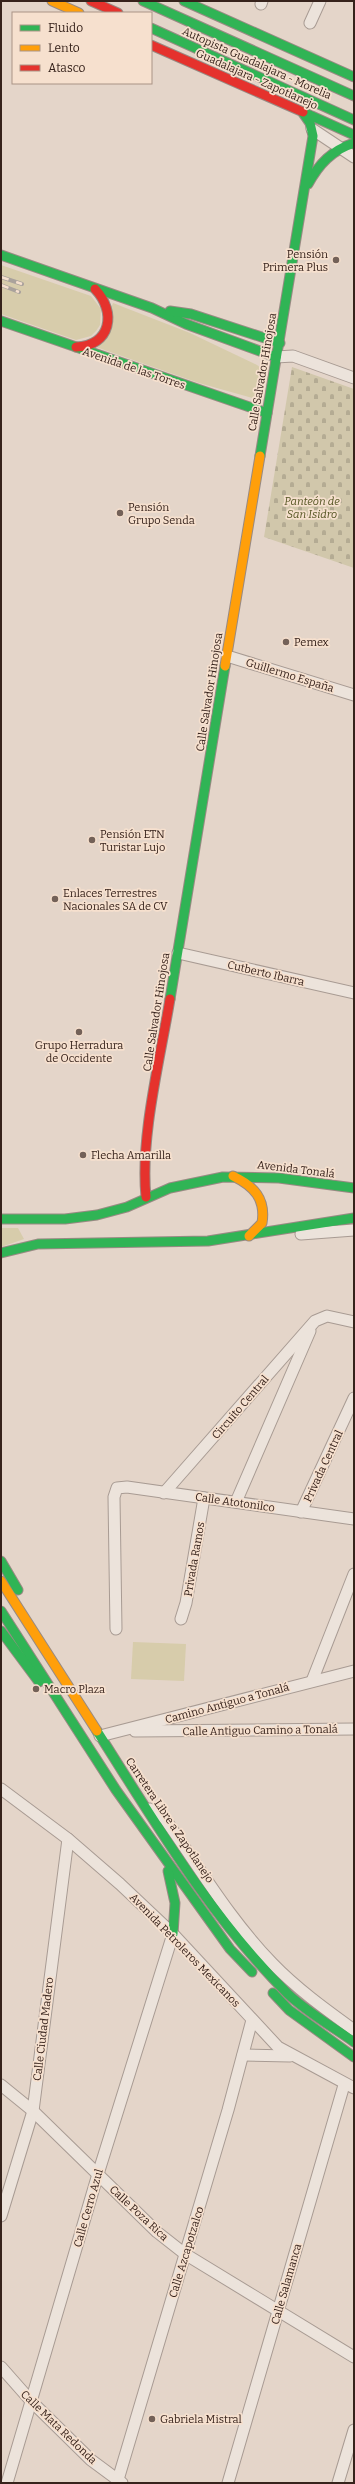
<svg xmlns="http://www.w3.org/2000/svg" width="355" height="2484" viewBox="0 0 355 2484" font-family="Bitter,serif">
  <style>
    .grass { fill: #d7ccab }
    .cemetery { fill: url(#cemetery-stones) }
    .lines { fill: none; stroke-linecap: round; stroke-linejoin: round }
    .street-casing { stroke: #a89b93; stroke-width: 13 }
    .fast-casing { stroke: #988a83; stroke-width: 11 }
    .slow-casing { stroke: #988a83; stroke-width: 11 }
    .jam-casing { stroke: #988a83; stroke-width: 11 }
    .street { stroke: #ece3db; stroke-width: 11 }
    .fast { stroke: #30b455; stroke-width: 9 }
    .slow { stroke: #ff9f0a; stroke-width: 9 }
    .jam { stroke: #e5322d; stroke-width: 9 }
    .rail-casing { stroke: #aaa29c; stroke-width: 4 }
    .rail { stroke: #f6e0ce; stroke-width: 2.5; stroke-dasharray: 8; stroke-linecap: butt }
    .poi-dot { fill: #736158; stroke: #f6e0ce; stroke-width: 1.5 }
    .labels { text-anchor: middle; stroke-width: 3.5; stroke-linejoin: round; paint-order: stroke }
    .street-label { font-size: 11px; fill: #36221b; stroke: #f6e0ce }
    .poi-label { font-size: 11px; fill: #36221b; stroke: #f6e0ce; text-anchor: start }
    .park-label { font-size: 11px; font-style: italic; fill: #535321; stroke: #f6e0ce }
  </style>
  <defs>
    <pattern id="cemetery-stones" width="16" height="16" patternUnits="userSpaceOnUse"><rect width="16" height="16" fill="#d1c7ab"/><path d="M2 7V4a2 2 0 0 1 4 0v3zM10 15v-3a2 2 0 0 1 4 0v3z" fill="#b4ab93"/></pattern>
  </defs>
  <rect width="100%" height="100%" fill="#e4d5c9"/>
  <g class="grass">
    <polygon points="1,265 91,296 101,309 100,325 96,331 91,336 76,340 1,314"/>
    <polygon points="113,303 190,333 257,365 261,368 256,399 199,383 96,347"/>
    <polygon points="1,1228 18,1228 24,1239 1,1247"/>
    <polygon points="133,1642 186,1644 184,1681 131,1679"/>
  </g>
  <polygon class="cemetery" points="292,367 354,389 354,568 264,537"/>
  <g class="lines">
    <defs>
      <g id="street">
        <polyline points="261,4 262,1"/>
        <polyline points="310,23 320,1"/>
        <polyline points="312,129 354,157"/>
        <polyline points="276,357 293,356 354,378"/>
        <polyline points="227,656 354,695"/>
        <polyline points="178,953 354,993"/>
        <polyline points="301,1234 354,1230"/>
        <polyline points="164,1493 315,1321 327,1316 354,1322"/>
        <polyline points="236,1502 310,1331"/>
        <polyline points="301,1512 354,1398"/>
        <polyline points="181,1619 186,1603 204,1498"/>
        <polyline points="116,1629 114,1497 117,1488 127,1487 354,1519"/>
        <polyline points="312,1681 354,1574"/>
        <polyline points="135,1731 354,1729"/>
        <polyline points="100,1736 354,1671"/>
        <polyline points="1,1789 68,1839 120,1884 173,1934 278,2047 354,2088"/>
        <path d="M150,1809L165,1819C199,1867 230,1920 272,1963C296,1988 325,2009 354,2030"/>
        <polyline points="243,2055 290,2056"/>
        <polyline points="1,2085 33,2111 157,2232 185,2254 354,2357"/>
        <polyline points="1,2216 33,2111 68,1839"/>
        <polyline points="1,2367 31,2401 91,2460 122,2483"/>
        <polyline points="7,2483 98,2174 173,1934"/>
        <polyline points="117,2483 228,2110 252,2020"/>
        <polyline points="228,2483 344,2085"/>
        <polyline points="338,2483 354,2430"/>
      </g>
      <g id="fast">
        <polyline points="143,1 354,96"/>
        <polyline points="184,1 354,77"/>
        <polyline points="151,28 354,120"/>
        <polyline points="303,112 354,135"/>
        <path d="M308,184C319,164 332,150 354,143"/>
        <polyline points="1,255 152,308 186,324 276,357"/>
        <polyline points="170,311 191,314 280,343"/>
        <polyline points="1,321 267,413"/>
        <polyline points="260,456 313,136 310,123 303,113"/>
        <polyline points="170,999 225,666"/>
        <polyline points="1,1219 65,1219 97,1215 127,1207 170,1188 223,1177 279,1178 354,1188"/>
        <polyline points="1,1253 38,1244 208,1241 354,1218"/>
        <polyline points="1,1561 18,1590"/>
        <polyline points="1,1611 116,1790 230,1949 252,1972"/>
        <polyline points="1,1631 39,1682"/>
        <path d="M97,1731C155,1822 211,1918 288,1994C307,2012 333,2027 354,2042"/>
        <polyline points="168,1871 175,1903 173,1934"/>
        <polyline points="273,1993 289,2010 354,2057"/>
      </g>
      <g id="slow">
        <polyline points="52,1 79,13"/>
        <polyline points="225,666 260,456"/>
        <path d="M233,1176C254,1186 266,1199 262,1223L249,1236"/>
        <polyline points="1,1581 97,1731"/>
      </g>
      <g id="jam">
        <polyline points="91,1 118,13"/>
        <polyline points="151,45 303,112"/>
        <path d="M76,347C111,346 117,312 95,289"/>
        <path d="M146,1197C140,1137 160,1060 170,999"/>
      </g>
    </defs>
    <use href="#street" class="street-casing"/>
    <use href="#fast" class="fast-casing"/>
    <use href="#slow" class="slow-casing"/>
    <use href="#jam" class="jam-casing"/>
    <use href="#street" class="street"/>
    <use href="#fast" class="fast"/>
    <use href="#slow" class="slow"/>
    <use href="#jam" class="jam"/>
    <defs>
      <g id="rail">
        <polyline points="1,277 22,284"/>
        <polyline points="1,285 19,292"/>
      </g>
    </defs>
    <use href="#rail" class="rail-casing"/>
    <use href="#rail" class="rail"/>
  </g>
  <g class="poi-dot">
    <circle cx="336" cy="260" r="4"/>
    <circle cx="120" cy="513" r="4"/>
    <circle cx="286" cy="642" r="4"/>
    <circle cx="92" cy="840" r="4"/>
    <circle cx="55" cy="899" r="4"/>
    <circle cx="79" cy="1032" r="4"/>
    <circle cx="83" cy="1155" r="4"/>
    <circle cx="36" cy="1689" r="4"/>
    <circle cx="152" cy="2419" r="4"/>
  </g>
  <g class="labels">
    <g class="street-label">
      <text transform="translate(257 63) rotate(24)" y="4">Autopista Guadalajara - Morelia</text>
      <text transform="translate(257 79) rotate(24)" y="4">Guadalajara - Zapotlanejo</text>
      <text transform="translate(134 368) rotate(19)" y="4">Avenida de las Torres</text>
      <text transform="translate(262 372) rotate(-80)" y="4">Calle Salvador Hinojosa</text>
      <text transform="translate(290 675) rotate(17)" y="4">Guillermo España</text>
      <text transform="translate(209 692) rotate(-81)" y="4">Calle Salvador Hinojosa</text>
      <text transform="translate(266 973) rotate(13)" y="4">Cutberto Ibarra</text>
      <text transform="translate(156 1012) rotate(-81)" y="4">Calle Salvador Hinojosa</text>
      <text transform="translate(296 1169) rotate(7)" y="4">Avenida Tonalá</text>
      <text transform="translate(240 1407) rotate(-49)" y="4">Circuito Central</text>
      <text transform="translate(323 1466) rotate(-65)" y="4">Privada Central</text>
      <text transform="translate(235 1502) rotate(8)" y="4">Calle Atotonilco</text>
      <text transform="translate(194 1559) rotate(-80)" y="4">Privada Ramos</text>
      <text transform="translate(227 1703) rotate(-15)" y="4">Camino Antiguo a Tonalá</text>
      <text transform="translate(260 1730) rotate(-1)" y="4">Calle Antiguo Camino a Tonalá</text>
      <text transform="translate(170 1820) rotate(56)" y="4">Carretera Libre a Zapotlanejo</text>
      <text transform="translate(185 1950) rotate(46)" y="4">Avenida Petroleros Mexicanos</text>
      <text transform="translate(43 2029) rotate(-83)" y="4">Calle Ciudad Madero</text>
      <text transform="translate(88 2208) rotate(-74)" y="4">Calle Cerro Azul</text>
      <text transform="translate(139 2213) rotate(43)" y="4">Calle Poza Rica</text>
      <text transform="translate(186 2252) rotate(-73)" y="4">Calle Azcapotzalco</text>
      <text transform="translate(286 2284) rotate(-74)" y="4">Calle Salamanca</text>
      <text transform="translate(59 2427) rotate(44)" y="4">Calle Mata Redonda</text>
    </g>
    <g class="poi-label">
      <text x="328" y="258" text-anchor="end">Pensión<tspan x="328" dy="13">Primera Plus</tspan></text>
      <text x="128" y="511">Pensión<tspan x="128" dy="13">Grupo Senda</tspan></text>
      <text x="294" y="646">Pemex</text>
      <text x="100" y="838">Pensión ETN<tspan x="100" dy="13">Turistar Lujo</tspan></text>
      <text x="63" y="897">Enlaces Terrestres<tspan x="63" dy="13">Nacionales SA de CV</tspan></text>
      <text x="79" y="1049" text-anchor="middle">Grupo Herradura<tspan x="79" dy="13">de Occidente</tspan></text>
      <text x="91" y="1159">Flecha Amarilla</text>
      <text x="44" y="1693">Macro Plaza</text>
      <text x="160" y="2423">Gabriela Mistral</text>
    </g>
    <g class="park-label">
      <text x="312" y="505">Panteón de<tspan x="312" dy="13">San Isidro</tspan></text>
    </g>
  </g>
  <rect width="355" height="2484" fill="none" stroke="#36221b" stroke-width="4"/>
  <rect x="12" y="12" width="140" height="72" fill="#f6e0ce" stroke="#a99486"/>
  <rect x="20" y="25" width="20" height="6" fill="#30b455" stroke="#a99486"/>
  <text x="48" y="32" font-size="12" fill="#36221b">Fluido</text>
  <rect x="20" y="45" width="20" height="6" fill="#ff9f0a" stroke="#a99486"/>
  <text x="48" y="52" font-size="12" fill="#36221b">Lento</text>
  <rect x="20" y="65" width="20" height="6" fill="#e5322d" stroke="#a99486"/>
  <text x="48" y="72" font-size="12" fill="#36221b">Atasco</text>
</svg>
